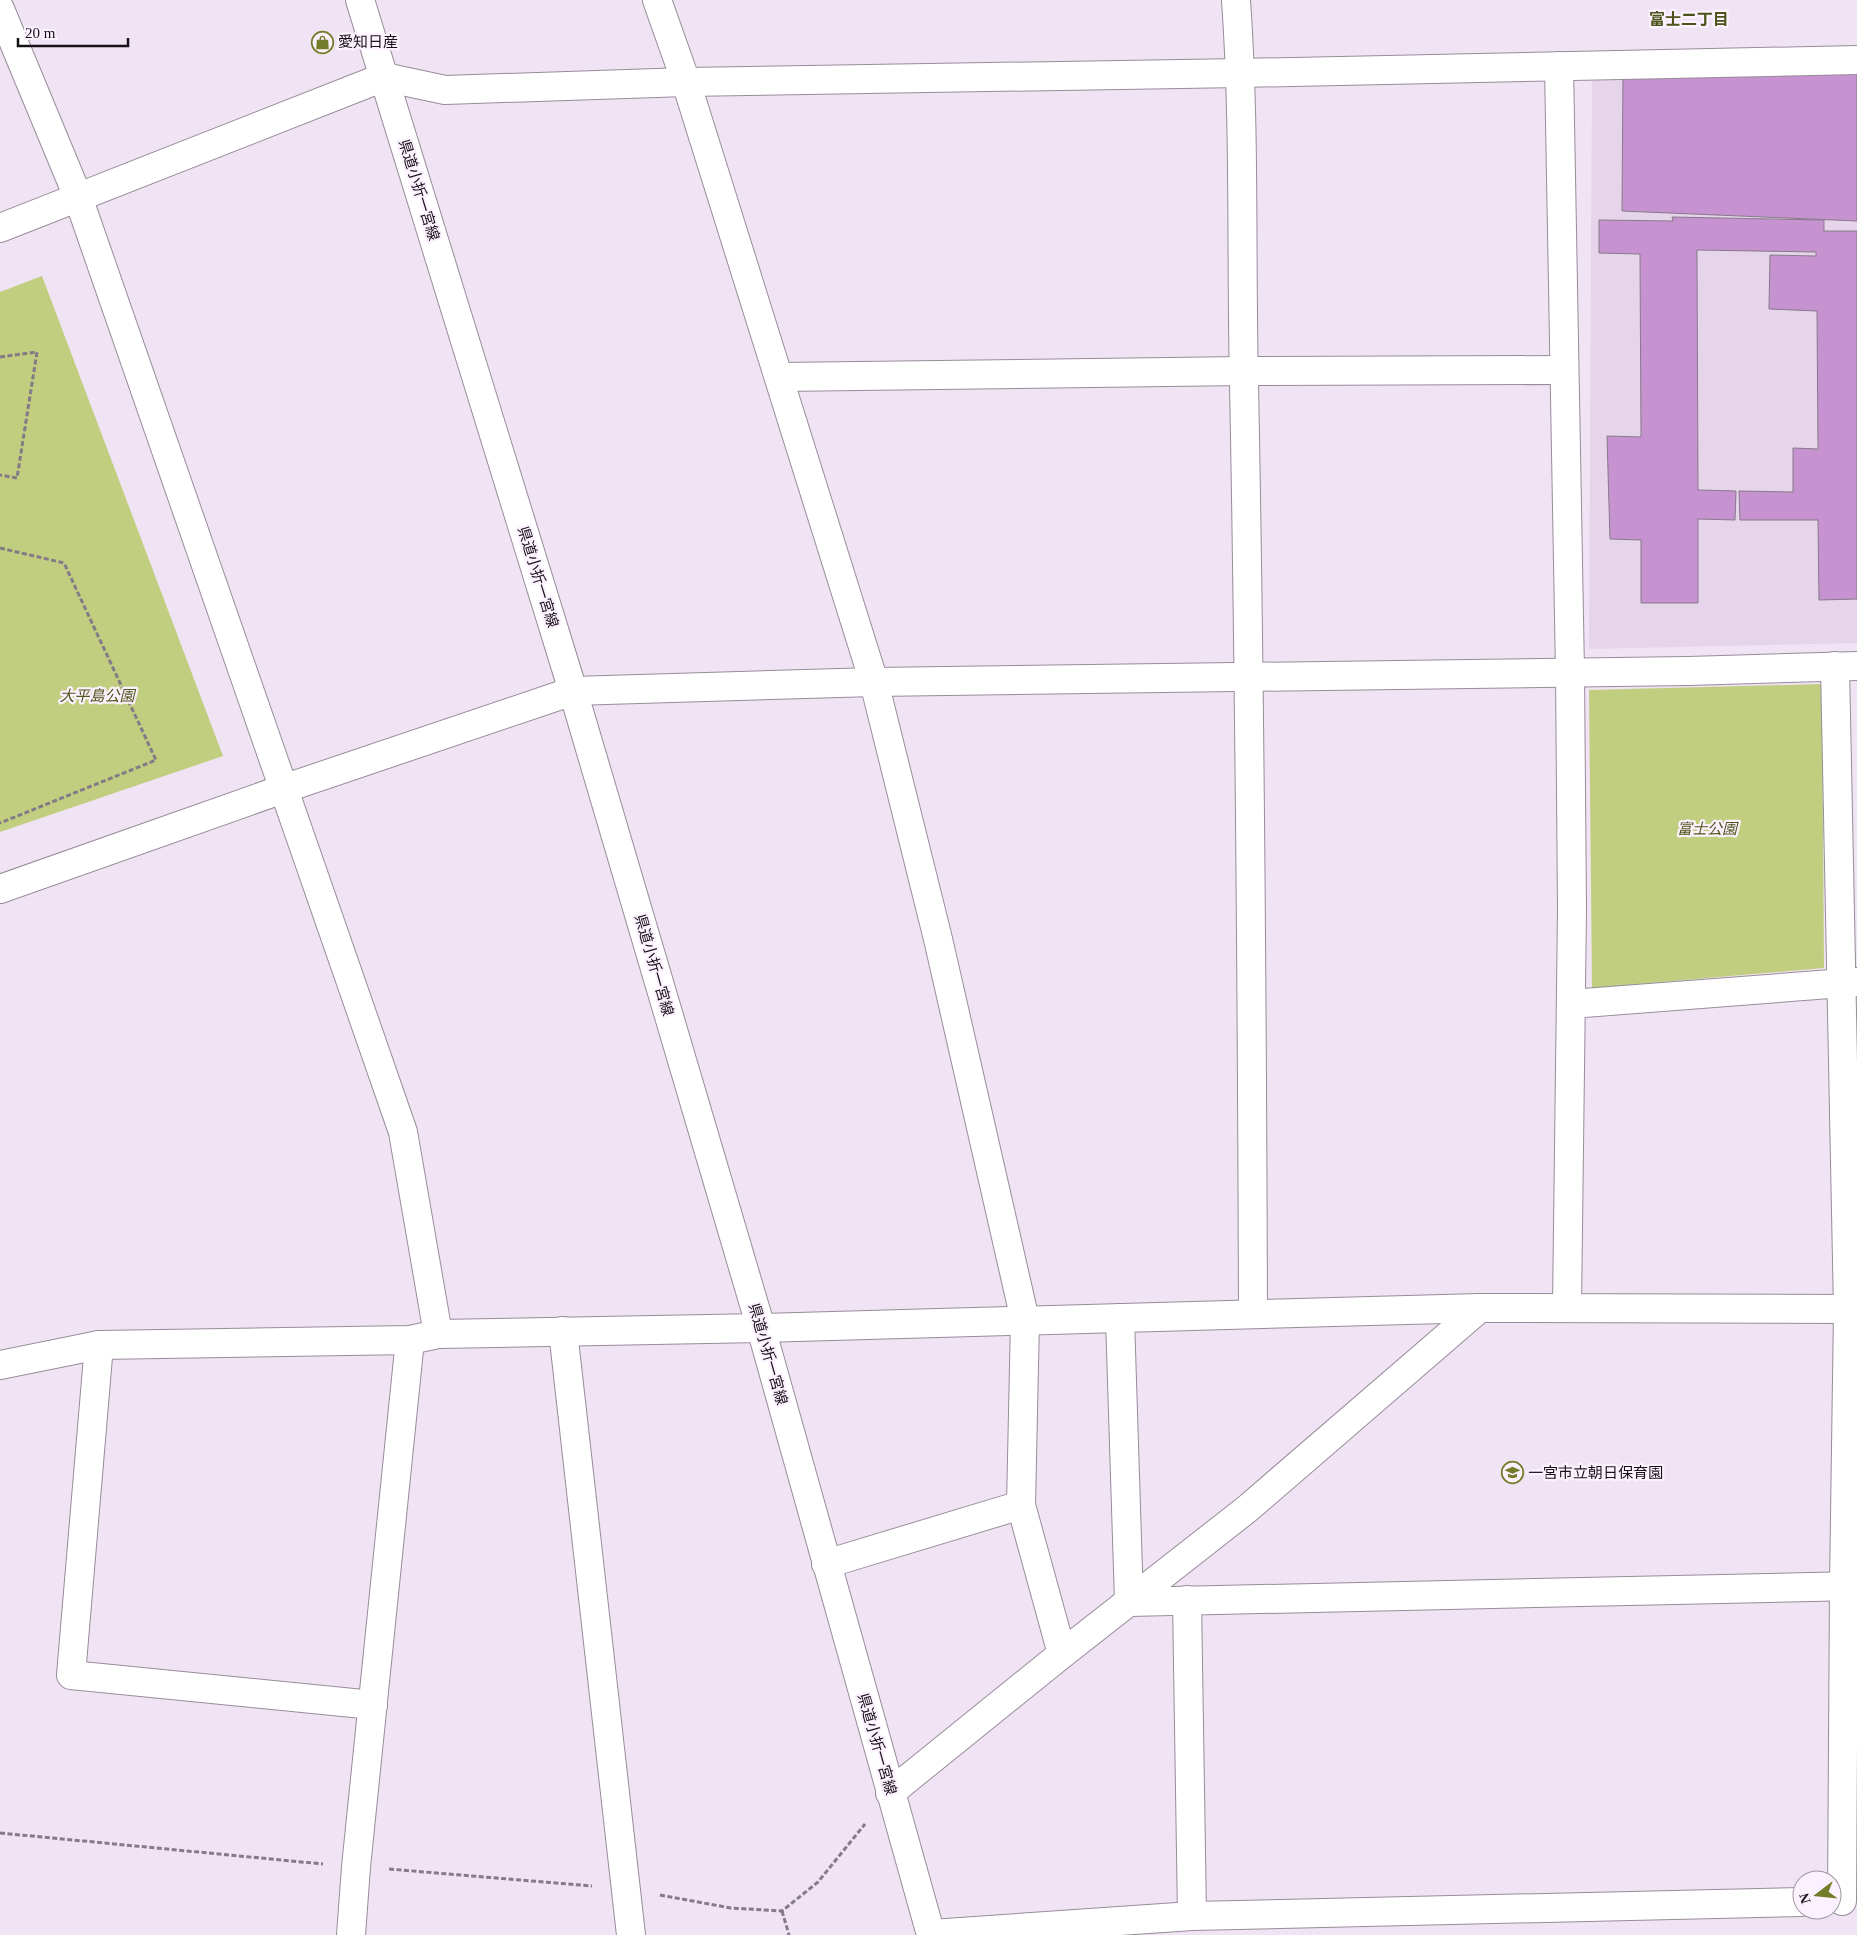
<svg xmlns="http://www.w3.org/2000/svg" width="1857" height="1935" viewBox="0 0 1857 1935" font-family="'Times New Roman','Noto Sans JP',serif">
  <style>
    .built { fill: #e6d4ea }
    .green { fill: #c1ce80 }
    .building { fill: #c692d0; stroke: #867b89 }
    .lines { fill: none; stroke-linecap: round; stroke-linejoin: round }
    .minor-casing { stroke: #988c9a; stroke-width: 30 }
    .secondary-casing { stroke: #988c9a; stroke-width: 30 }
    .path { stroke: #847b86; stroke-width: 3; stroke-dasharray: 5 2.5; stroke-linecap: butt }
    .minor { stroke: #fff; stroke-width: 28 }
    .secondary { stroke: #fff; stroke-width: 28 }
    .labels { text-anchor: middle; stroke-width: 4.5; stroke-linejoin: round; paint-order: stroke }
    .poi-label { font-size: 15px; fill: #161117; stroke: #fcf1fe; text-anchor: start }
    .street-label { font-size: 15px; fill: #161117; stroke: #fcf1fe }
    .park-label { font-size: 15px; font-style: italic; fill: #4e561c; stroke: #fcf1fe }
    .neighbourhood-label { font-size: 16px; font-weight: bold; fill: #4b531a; stroke: #fcf1fe }
  </style>
  <rect width="100%" height="100%" fill="#f0e3f3"/>
  <polygon class="built" points="1857,66 1857,643 1589,649 1592,72"/>
  <g class="green">
    <polygon points="42,276 223,756 0,832 0,292"/>
    <polygon points="1822,684 1824,968 1592,988 1589,690"/>
  </g>
  <g class="building">
    <polygon points="1623,71 1857,74 1857,221 1622,211"/>
    <polygon points="1672,217 1824,220 1824,231 1857,231 1857,599 1819,600 1818,520 1740,520 1739,491 1793,492 1793,448 1818,449 1817,311 1769,309 1770,255 1816,256 1816,252 1697,250 1698,490 1736,491 1735,520 1698,519 1698,603 1641,603 1641,540 1610,539 1607,436 1641,437 1640,254 1599,253 1599,220 1673,221"/>
  </g>
  <g class="lines">
    <defs>
      <g id="minor">
        <polyline points="657,0 686,82 874,682 938,939 1025,1320 1021,1505 1062,1654"/>
        <path d="M1236,0C1245,127 1241,255 1244,383C1250,693 1252,1004 1253,1314"/>
        <polyline points="0,9 78,197 403,1132 438,1334"/>
        <polyline points="1559,66 1570,672 1572,909 1567,1308"/>
        <polyline points="0,228 384,77 445,90 686,82 1241,73 1857,60"/>
        <polyline points="779,377 1244,371 1564,370"/>
        <polyline points="1835,666 1848,1310 1844,1586 1842,1901"/>
        <polyline points="0,889 283,789 573,691 874,682 1688,671 1857,666"/>
        <polyline points="1571,1004 1857,982"/>
        <polyline points="1120,1318 1129,1602 1857,1586"/>
        <polyline points="563,1331 631,1935"/>
        <polyline points="99,1345 71,1675 373,1705"/>
        <polyline points="0,1365 99,1345 410,1340 438,1334 761,1328 1480,1308 1857,1309"/>
        <polyline points="826,1564 1021,1505"/>
        <polyline points="1187,1600 1192,1916"/>
        <polyline points="890,1793 1062,1654 1247,1509 1480,1308"/>
        <polyline points="931,1934 1192,1916 1802,1902"/>
        <polyline points="351,1935 356,1867 410,1340"/>
      </g>
      <polyline id="secondary" points="360,0 573,691 761,1328 931,1935"/>
    </defs>
    <use href="#minor" class="minor-casing"/>
    <use href="#secondary" class="secondary-casing"/>
    <g class="path">
      <polyline points="0,357 37,352 17,478 0,475"/>
      <polyline points="0,548 64,563 156,760 0,823"/>
      <polyline points="0,1833 323,1864"/>
      <polyline points="389,1869 592,1886"/>
      <polyline points="660,1895 731,1908 782,1911 818,1882 865,1824"/>
      <polyline points="782,1911 789,1935"/>
    </g>
    <use href="#minor" class="minor"/>
    <use href="#secondary" class="secondary"/>
  </g>
  <defs>
    <symbol id="shop-ring" viewBox="-11 -11 22 22"><circle r="9.5" fill="#fcf1fe" stroke="#727d29" stroke-width="1.5"/><path d="M-5-2.5h2.3a2.7 3.5 0 0 1 5.4 0H5L5.5 6h-11ZM-1.5-2.5h3a1.5 2.3 0 0 0-3 0Z" fill="#727d29"/></symbol>
    <symbol id="school-ring" viewBox="-11 -11 22 22"><circle r="9.5" fill="#fcf1fe" stroke="#727d29" stroke-width="1.5"/><path d="M0-5L7-2L0 1L-7-2ZM-4 1L0 2.5L4 1V4Q0 6-4 4Z" fill="#727d29"/></symbol>
  </defs>
  <g fill-rule="evenodd">
    <use href="#shop-ring" x="310" y="30" width="25" height="25"/>
    <use href="#school-ring" x="1500" y="1460" width="25" height="25"/>
  </g>
  <g class="labels">
    <g class="poi-label">
      <text x="338" y="47">愛知日産</text>
      <text x="1528" y="1478">一宮市立朝日保育園</text>
    </g>
    <g class="street-label">
      <text transform="translate(419 190) rotate(73)" y="5">県道小折一宮線</text>
      <text transform="translate(538 577) rotate(73)" y="5">県道小折一宮線</text>
      <text transform="translate(654 965) rotate(74)" y="5">県道小折一宮線</text>
      <text transform="translate(768 1354) rotate(74)" y="5">県道小折一宮線</text>
      <text transform="translate(877 1744) rotate(74)" y="5">県道小折一宮線</text>
    </g>
    <g class="park-label">
      <text x="97" y="701">大平島公園</text>
      <text x="1707" y="834">富士公園</text>
    </g>
    <g class="neighbourhood-label">
      <text x="1689" y="25">富士二丁目</text>
    </g>
  </g>
  <g transform="translate(1817 1895) rotate(254)"><circle r="24" fill="#fcf1fe" stroke="#a097a2"/>
  <path d="M0-4L9 19L0 12L-9 19Z" fill="#727d29"/>
  <text y="-8" font-size="14" font-weight="bold" text-anchor="middle" fill="#161117">N</text>
  </g>
  <path d="M18 38v8h110v-8" fill="none" stroke="#161117" stroke-width="2.5"/>
  <text x="25" y="38" font-size="15" fill="#161117" stroke="#fcf1fe" stroke-width="4" paint-order="stroke">20 m</text>
</svg>
